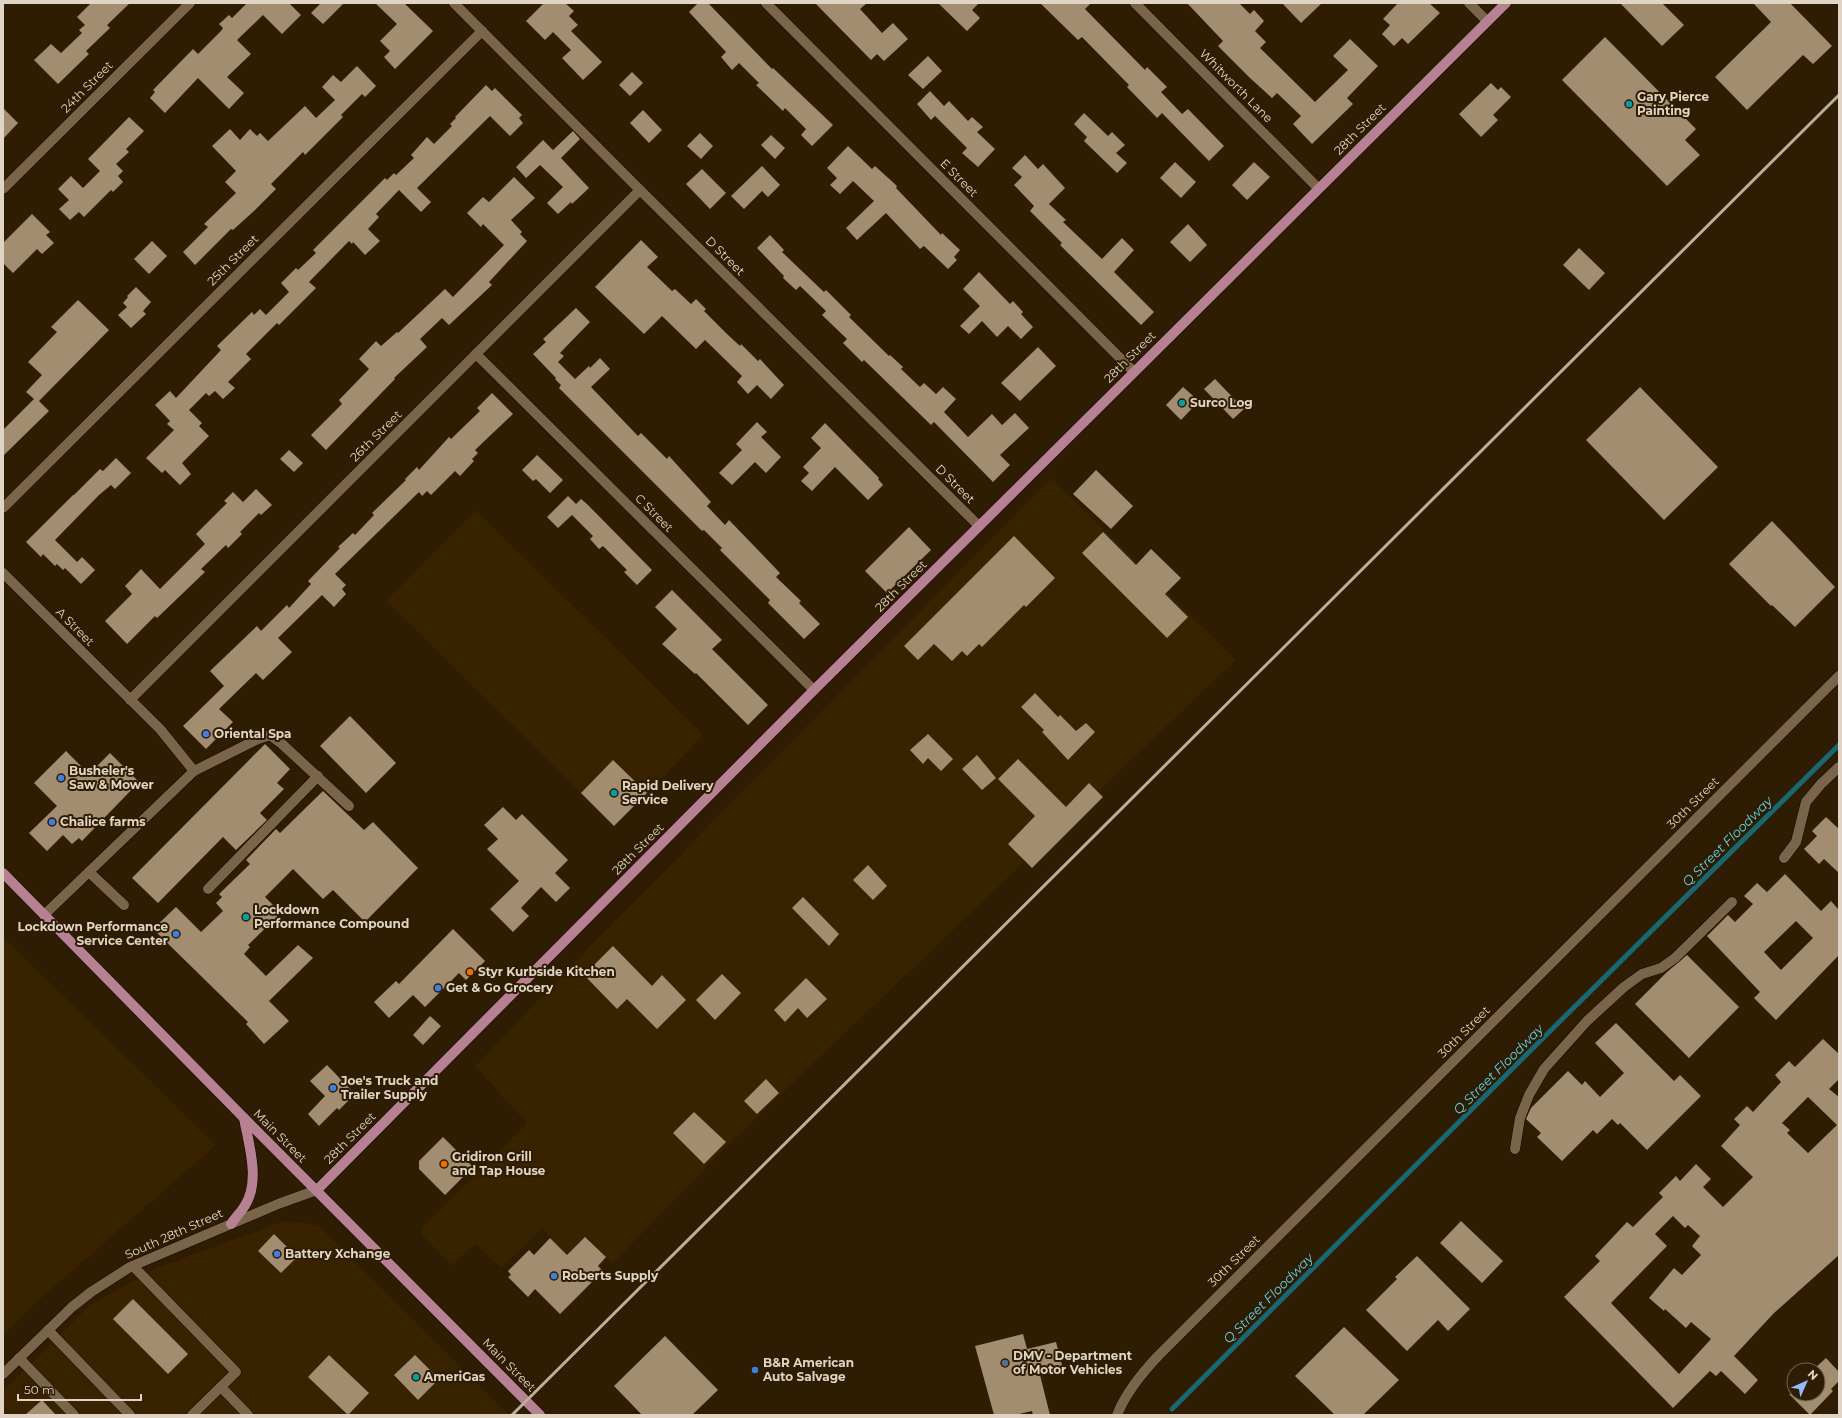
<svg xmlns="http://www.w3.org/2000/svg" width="1842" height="1418" viewBox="0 0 1842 1418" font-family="Montserrat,sans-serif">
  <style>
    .built { fill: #382200 }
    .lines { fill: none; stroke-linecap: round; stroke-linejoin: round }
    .stream { stroke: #186874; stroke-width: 5 }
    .building { fill: #a38d71; fill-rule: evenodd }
    .minor-casing { stroke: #150600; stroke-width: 11 }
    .major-casing { stroke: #150600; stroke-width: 11 }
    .minor { stroke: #7a654b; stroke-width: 10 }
    .major { stroke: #b78194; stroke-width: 10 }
    .rail { stroke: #bcae9d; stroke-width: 3 }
    .culture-dot { fill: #0f9aa8; stroke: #2e1c03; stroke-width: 1.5 }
    .shop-dot { fill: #3f7fe0; stroke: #2e1c03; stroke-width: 1.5 }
    .food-dot { fill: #e8710a; stroke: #2e1c03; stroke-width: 1.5 }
    .service-dot { fill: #5c6f8a; stroke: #2e1c03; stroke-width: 1.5 }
    .labels { text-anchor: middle; stroke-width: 4; stroke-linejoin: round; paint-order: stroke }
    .street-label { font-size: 12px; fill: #e0d4c5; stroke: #2e1c03 }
    .poi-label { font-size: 12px; font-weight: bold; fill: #e0d4c5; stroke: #2e1c03; text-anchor: start }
    .water-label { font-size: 13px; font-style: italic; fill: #62d2e4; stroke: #2e1c03 }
  </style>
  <rect width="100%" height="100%" fill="#2e1c03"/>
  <g class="built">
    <polygon points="1051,478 1236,660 732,1141 612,1264 586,1237 567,1255 542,1228 501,1268 475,1244 452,1266 421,1234 423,1226 527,1123 475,1066 563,974"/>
    <polygon points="476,510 704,735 647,793 613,760 581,793 386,601"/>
    <polygon points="3,937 216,1145 31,1307 3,1336"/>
    <polygon points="284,1221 318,1225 509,1415 3,1415 3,1391 91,1304 159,1267"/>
  </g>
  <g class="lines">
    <polyline class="stream" points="1172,1409 1529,1052 1839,745"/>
  </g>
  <g class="building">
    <polygon points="91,3 130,3 107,25 110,28 86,51 89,54 58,84 34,60 51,44 61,53 82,33 79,30 85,25 77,17"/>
    <polygon points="247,3 289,3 301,15 282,34 263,15 237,40 251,54 227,77 244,93 229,109 198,78 165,113 150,98 155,92 153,90 193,49 198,54 221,31 223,28 219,24 229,15 232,18"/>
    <polygon points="321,3 344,3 323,24 311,13"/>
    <polygon points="375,3 404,3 433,31 395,69 384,57 390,51 380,41 397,24"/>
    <polygon points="544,3 565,3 574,11 569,16 578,25 571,31 602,62 583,80 562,58 571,50 553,32 545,40 526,21"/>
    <polygon points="698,3 708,3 772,69 773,68 833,125 812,146 801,135 806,129 785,108 783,111 756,85 759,83 739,63 732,70 721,57 726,52 689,12"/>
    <polygon points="815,3 867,3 860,9 882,33 893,23 908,39 884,61 877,54 871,60"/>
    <polygon points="938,3 979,3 972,10 980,18 967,31"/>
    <polygon points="1040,3 1091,3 1085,9 1145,70 1147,67 1167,87 1161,92 1182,114 1188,109 1224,146 1209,161 1162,113 1157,118 1127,87 1129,85 1082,37 1078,40"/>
    <polygon points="1187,3 1239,3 1250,14 1254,10 1264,21 1255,31 1266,42 1260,48 1315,102 1348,70 1333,56 1350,39 1378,66 1347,98 1353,104 1312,144 1293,124 1301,116 1277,93 1272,98 1250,78 1218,46 1223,41"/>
    <polygon points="1282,3 1322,3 1301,23"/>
    <polygon points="1398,3 1429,3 1440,13 1408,44 1402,38 1394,46 1382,34 1390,25 1383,19"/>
    <polygon points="1620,3 1662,3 1684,25 1662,46"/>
    <polygon points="1753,3 1790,3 1832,46 1813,64 1803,55 1747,110 1715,77 1771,22"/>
    <polygon points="1605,37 1696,129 1685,140 1700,155 1667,186 1562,80"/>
    <polygon points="928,56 942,71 923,89 908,75"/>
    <polygon points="357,66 376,86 365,97 362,94 341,115 343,117 305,155 303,152 271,184 276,189 254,211 233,230 231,229 195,265 183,252 208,227 204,224 236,193 225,182 236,171 212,146 230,129 240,140 250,129 257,136 260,133 268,141 305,106 316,118 335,100 322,87 333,75 341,82"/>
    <polygon points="632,72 643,83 630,96 619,85"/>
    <polygon points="1491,83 1498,90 1501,87 1511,97 1493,115 1498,120 1481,137 1459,114"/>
    <polygon points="486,85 492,91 495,88 522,115 519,118 523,123 510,136 490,116 417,188 431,202 421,212 399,190 376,214 379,217 368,229 380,241 365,255 353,242 352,244 349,241 309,282 316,288 279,325 277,323 246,354 251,359 228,382 235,388 223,399 215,391 209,396 206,393 189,410 202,423 199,426 209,436 182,463 191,474 180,485 165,470 162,473 146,458 174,430 167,424 170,421 155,405 170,391 176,398 221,350 217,346 252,312 254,315 260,309 266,315 289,292 281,283 296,268 298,270 316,253 313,250 385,178 387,180 394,173 396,175 414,158 411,155 427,137 434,144 452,126 450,124 456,118 455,117"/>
    <polygon points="930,91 944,106 949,101 968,121 972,117 983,127 977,132 995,149 978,167 962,153 967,148 935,116 931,120 917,104"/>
    <polygon points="3,108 18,123 3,139"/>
    <polygon points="643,110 662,130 649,143 630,123"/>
    <polygon points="1084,113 1108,136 1112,132 1125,145 1116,153 1127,163 1117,173 1084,141 1087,137 1074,124"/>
    <polygon points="129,117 144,131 126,149 129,152 116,164 123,171 118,176 123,182 113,192 111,190 84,217 79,212 70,220 59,209 69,200 58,189 71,176 83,188 100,171 88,159"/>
    <polygon points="573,131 580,139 561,158 589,188 572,204 571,202 558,214 547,203 563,187 540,165 526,178 516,167 543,140 553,150"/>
    <polygon points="700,133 713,146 701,159 687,146"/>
    <polygon points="771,135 785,148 775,159 761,145"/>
    <polygon points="848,146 872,169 875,166 897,186 896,188 941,235 942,233 960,250 954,257 957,260 948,269 924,246 920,249 886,213 857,240 846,228 874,201 853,181 840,194 830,185 837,178 827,168"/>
    <polygon points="1025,155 1038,169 1043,164 1065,188 1049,204 1066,220 1063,222 1102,259 1122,238 1134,250 1114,272 1154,312 1141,325 1060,245 1062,243 1030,211 1034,206 1014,185 1022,177 1012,168"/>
    <polygon points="1175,162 1196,182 1181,198 1160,178"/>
    <polygon points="1254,162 1270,177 1247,200 1232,185"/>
    <polygon points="762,166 780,185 768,197 762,191 744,209 731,196"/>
    <polygon points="702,169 726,193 710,209 686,184"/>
    <polygon points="514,177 535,198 511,220 522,232 520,234 527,241 489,282 492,285 449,325 442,318 420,339 427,347 394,378 395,379 326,450 311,435 342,404 339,400 369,369 359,359 376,341 381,346 397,332 398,333 445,289 453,297 504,245 483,224 481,227 467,213 483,197 489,202"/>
    <polygon points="32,214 50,232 46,235 54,243 42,254 37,249 13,273 3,263 3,243"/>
    <polygon points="1188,224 1207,245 1190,262 1170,242"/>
    <polygon points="770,235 784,250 782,252 824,292 826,290 851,315 849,317 889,356 890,355 903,367 901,369 920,387 924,383 936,394 943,387 956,399 944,412 968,437 992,414 1002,425 1015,413 1029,428 1000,455 1010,465 993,482 934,422 931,425 864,360 862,362 843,343 847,339 822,315 826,311 800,286 796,290 783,278 784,276 757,248"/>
    <polygon points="641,240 658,257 647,267 672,291 675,289 691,304 696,299 706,309 704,311 727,334 740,346 741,344 758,361 760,359 784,385 771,399 757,385 748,394 737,382 742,376 705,340 696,349 662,316 644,334 595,287"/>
    <polygon points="152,241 167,256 149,274 134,259"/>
    <polygon points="1579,248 1605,273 1589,290 1563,265"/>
    <polygon points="979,272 1010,304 1013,301 1023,312 1021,314 1033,327 1021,339 1008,326 997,337 982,321 969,334 960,326 980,306 963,289"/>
    <polygon points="136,287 151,302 143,311 146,314 131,328 118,315 127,307 123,303 128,297 127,296"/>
    <polygon points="78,300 109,330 39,401 49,411 3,456 3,430 34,399 26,392 42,375 28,362 57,332 51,327"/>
    <polygon points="576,308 590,322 560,353 564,356 558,362 575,379 589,366 590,368 600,358 610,369 591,387 638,436 641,433 667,459 669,456 711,502 707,506 725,525 729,520 780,573 776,577 801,601 799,603 820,624 804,639 768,603 770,600 720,550 722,548 704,530 702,531 559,388 561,385 555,379 556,378 533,354 546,342 543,339"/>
    <polygon points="1038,347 1056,366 1020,401 1001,383"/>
    <polygon points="1215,379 1244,409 1233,419 1204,389"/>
    <polygon points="1183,387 1199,401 1181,420 1166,405"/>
    <polygon points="1640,387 1718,467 1664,520 1586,440"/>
    <polygon points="492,393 513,414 475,450 478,453 472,459 474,461 460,476 455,471 431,495 427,491 422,496 419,492 335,574 346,585 342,589 346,594 334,607 322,595 278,638 292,652 263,680 256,673 219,709 233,722 206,749 183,726 224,686 210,671 257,626 261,631 287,605 289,608 311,584 308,581 340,548 338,547 353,533 355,535 374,515 372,513 406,480 405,479 417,467 419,470 449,437 451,439 480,411 477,408"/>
    <polygon points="757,422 767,432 761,437 781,457 766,473 755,462 732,485 719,473 742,450 736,444"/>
    <polygon points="825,423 879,478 878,479 883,485 868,500 835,467 812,491 801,481 809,473 803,467 821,448 811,438"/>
    <polygon points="289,450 303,463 294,472 280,459"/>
    <polygon points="537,455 563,480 550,493 536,479 533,481 522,470"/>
    <polygon points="116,458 131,473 115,489 111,485 99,495 55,540 77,562 82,557 95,570 81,584 65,568 63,570 57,564 55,566 43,554 41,557 26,542 73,495 74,495 100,469 103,471"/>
    <polygon points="1096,470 1133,506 1111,529 1073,494"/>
    <polygon points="256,489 272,505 261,515 259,513 240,532 242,534 228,548 226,545 201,569 205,572 157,618 155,616 127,644 105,621 132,594 125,586 141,569 160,589 205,544 196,534 227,503 224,501 233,492 243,502"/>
    <polygon points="568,496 576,504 581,499 587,504 652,570 637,585 624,572 627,570 603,546 599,549 590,539 593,536 572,515 558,528 547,517"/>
    <polygon points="1772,521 1835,587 1795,627 1772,605 1771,606 1729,564"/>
    <polygon points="909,527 931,550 887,593 865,571"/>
    <polygon points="1103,532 1136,565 1151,549 1181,578 1165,594 1188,617 1167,638 1082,553"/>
    <polygon points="1014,536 1055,578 1026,607 1024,605 982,647 979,644 967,656 962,651 952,661 934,644 918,660 904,646"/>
    <polygon points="672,590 722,640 712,649 768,705 748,725 696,673 695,674 662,644 677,629 655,607"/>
    <polygon points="1035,693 1058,717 1060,715 1076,731 1086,723 1095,732 1068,760 1042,732 1044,730 1021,707"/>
    <polygon points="350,716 396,763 366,793 320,746"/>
    <polygon points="928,734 953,759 941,771 928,758 923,764 910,750"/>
    <polygon points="265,744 290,769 277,783 284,789 260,813 267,820 236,850 223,837 158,903 132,878"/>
    <polygon points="66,751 89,774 110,753 139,782 82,841 79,838 72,844 63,835 47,851 29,833 57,806 34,783"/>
    <polygon points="977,755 996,778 982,790 962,769"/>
    <polygon points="1018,759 1066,807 1089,783 1103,797 1032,868 1008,844 1035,816 998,779"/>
    <polygon points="613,760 647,793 614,826 581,793"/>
    <polygon points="323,791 364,830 373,822 418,868 365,922 333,890 323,899 293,869 265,897 281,913 248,945 250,947 244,954 266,976 298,945 313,958 269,1001 289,1021 264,1044 246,1024 248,1022 153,929 176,907 201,932 223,911 216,903 222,897 219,894 250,864 246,860 276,829 280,833"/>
    <polygon points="503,807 516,820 522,814 568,860 555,873 570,888 556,902 541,887 521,908 529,916 513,932 490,909 519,881 487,849 498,839 484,825"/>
    <polygon points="1826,817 1839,829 1839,873 1824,859 1819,864 1804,849 1817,836 1812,831"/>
    <polygon points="868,865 887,886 873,900 853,880"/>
    <path d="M1785,874L1821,911L1831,901L1839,910V955L1776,1020L1754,998L1760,992L1707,936L1728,915L1735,922L1753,904L1744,896L1757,883L1767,892ZM1796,921L1813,938L1781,970L1764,952Z"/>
    <polygon points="803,897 839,934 829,946 792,908"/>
    <polygon points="453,929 485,961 466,980 459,973 425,1007 413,995 389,1018 374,1002 396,981 399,984"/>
    <polygon points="613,946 652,986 662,975 686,1000 657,1029 627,999 617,1009 584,975"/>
    <polygon points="1687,955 1739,1007 1689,1058 1635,1004 1667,972"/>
    <polygon points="722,974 741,993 715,1020 696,1000"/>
    <polygon points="806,978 827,999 807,1018 798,1008 785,1022 774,1010"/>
    <polygon points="430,1016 441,1026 423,1045 413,1035"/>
    <polygon points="1616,1023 1674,1081 1680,1075 1701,1096 1647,1150 1620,1123 1618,1125 1612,1119 1597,1134 1593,1130 1562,1161 1537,1137 1541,1133 1526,1119 1531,1108 1568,1071 1582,1085 1585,1081 1600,1097 1624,1073 1595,1043"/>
    <path d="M1823,1039L1839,1054V1079L1829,1089L1839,1097V1255L1774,1313L1734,1356L1758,1380L1745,1394L1721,1371L1716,1376L1710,1371L1673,1408L1564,1297L1600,1261L1595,1256L1627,1222L1633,1227L1663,1197L1659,1193L1676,1176L1680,1181L1696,1164L1711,1179L1703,1187L1723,1207L1753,1177L1721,1146L1740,1125L1734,1119L1747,1106L1753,1112L1781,1082L1775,1075L1789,1061L1795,1067ZM1808,1097L1837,1125L1808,1153L1787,1133L1790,1130L1782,1123ZM1673,1216L1685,1228L1688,1225L1700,1236L1692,1246L1701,1255L1682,1275L1674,1268L1649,1298L1664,1311L1665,1309L1686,1328L1691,1322L1711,1339L1679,1374L1611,1303L1667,1246L1655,1234Z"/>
    <polygon points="327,1065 355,1094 339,1110 337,1108 319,1126 308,1114 325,1096 310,1081"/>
    <polygon points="766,1079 779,1093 757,1114 744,1101"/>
    <polygon points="694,1112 726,1142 704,1164 673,1133"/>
    <polygon points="443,1137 473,1167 445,1195 419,1169 419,1161"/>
    <polygon points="1461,1221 1503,1261 1482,1283 1440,1243"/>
    <polygon points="274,1234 297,1257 281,1273 258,1251"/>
    <polygon points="585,1237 606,1257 598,1266 603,1271 560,1314 535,1289 528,1297 508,1277 511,1275 508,1271 529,1250 534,1255 550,1238 567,1255"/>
    <polygon points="1417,1256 1470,1309 1448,1331 1438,1320 1407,1351 1366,1310 1397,1279 1395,1277"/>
    <polygon points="133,1299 188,1354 168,1374 113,1319"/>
    <polygon points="1344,1327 1399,1380 1363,1415 1335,1415 1295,1376"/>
    <polygon points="1023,1334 1027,1349 1056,1342 1063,1369 1040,1375 1050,1415 1033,1415 1032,1411 1015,1415 994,1415 975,1346"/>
    <polygon points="665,1336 718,1390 692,1415 642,1415 614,1386"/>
    <polygon points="329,1355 369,1393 348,1415 308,1377"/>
    <polygon points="415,1355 439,1379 418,1400 394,1375"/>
    <polygon points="1826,1358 1839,1372 1839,1381 1831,1389 1833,1391 1810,1415 1789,1394 1818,1394 1818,1370 1814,1369"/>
    <polygon points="42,1400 56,1415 25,1415"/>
  </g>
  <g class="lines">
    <defs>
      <g id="minor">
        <polyline points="454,3 640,190 979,526"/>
        <polyline points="766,3 1134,372"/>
        <polyline points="1135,3 1318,188"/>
        <polyline points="1469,3 1487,21"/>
        <polyline points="3,189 190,3"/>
        <polyline points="476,354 814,690"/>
        <polyline points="3,508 482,31"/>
        <polyline points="3,573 160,729 194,771"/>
        <polyline points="130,700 640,190"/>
        <polyline points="1784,858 1796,842 1806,802 1821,784 1839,767"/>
        <polyline points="89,872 124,905"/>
        <polyline points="208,889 318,776"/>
        <polyline points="44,915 194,771 258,739 270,735 282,744 349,806"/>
        <polyline points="1515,1149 1520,1118 1529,1095 1544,1069 1587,1021 1624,987 1642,974 1661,968 1675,958 1732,902"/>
        <polyline points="133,1266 236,1372 192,1415"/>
        <polyline points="48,1330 130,1415"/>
        <polyline points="19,1358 74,1415"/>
        <polyline points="3,1374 72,1307 91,1292 130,1267 278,1204 317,1190"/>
        <polyline points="221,1387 248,1415"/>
        <path d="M1117,1415C1126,1392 1142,1373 1158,1356L1839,676"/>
      </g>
      <g id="major">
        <polyline points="3,873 244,1118 540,1415"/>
        <polyline points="317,1190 814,690 1506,3"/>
        <path d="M231,1224C235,1218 240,1213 244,1207C261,1182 249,1146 244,1118"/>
      </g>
    </defs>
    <use href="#minor" class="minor-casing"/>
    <use href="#major" class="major-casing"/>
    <use href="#minor" class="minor"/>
    <use href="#major" class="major"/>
    <polyline class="rail" points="512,1415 1839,95"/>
  </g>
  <g class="culture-dot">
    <circle cx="1629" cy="104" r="4"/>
    <circle cx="1182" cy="403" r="4"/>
    <circle cx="614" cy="793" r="4"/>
    <circle cx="246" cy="917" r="4"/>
    <circle cx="416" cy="1377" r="4"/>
  </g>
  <g class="shop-dot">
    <circle cx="206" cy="734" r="4"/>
    <circle cx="61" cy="778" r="4"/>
    <circle cx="52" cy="822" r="4"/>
    <circle cx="176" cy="934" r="4"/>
    <circle cx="438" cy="988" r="4"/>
    <circle cx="333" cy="1088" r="4"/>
    <circle cx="277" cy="1254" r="4"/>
    <circle cx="554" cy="1276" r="4"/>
    <circle cx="755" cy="1370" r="4"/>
  </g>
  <g class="food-dot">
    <circle cx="470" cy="972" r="4"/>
    <circle cx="444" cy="1164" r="4"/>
  </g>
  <circle class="service-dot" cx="1005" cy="1363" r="4"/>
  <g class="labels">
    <g class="street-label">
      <text transform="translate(1236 86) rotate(45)" y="4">Whitworth Lane</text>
      <text transform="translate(87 87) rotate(-45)" y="4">24th Street</text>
      <text transform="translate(1360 129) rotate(-45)" y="4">28th Street</text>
      <text transform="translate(959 178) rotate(45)" y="4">E Street</text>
      <text transform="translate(725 256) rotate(45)" y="4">D Street</text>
      <text transform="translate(233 260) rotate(-45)" y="4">25th Street</text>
      <text transform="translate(1130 357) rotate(-45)" y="4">28th Street</text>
      <text transform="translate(376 436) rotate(-45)" y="4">26th Street</text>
      <text transform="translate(955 484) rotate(45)" y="4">D Street</text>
      <text transform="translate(654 513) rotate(45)" y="4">C Street</text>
      <text transform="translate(901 586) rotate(-45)" y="4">28th Street</text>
      <text transform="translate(75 627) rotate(45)" y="4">A Street</text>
      <text transform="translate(1693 803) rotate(-45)" y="4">30th Street</text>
      <text transform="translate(638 849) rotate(-45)" y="4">28th Street</text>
      <text transform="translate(1464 1032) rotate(-45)" y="4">30th Street</text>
      <text transform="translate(280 1136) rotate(45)" y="4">Main Street</text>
      <text transform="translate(350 1138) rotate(-45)" y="4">28th Street</text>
      <text transform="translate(174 1234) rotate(-24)" y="4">South 28th Street</text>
      <text transform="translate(1234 1261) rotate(-45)" y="4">30th Street</text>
      <text transform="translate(509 1365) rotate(45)" y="4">Main Street</text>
    </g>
    <g class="poi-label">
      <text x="1637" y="101">Gary Pierce<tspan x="1637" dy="14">Painting</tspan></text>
      <text x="1190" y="407">Surco Log</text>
      <text x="214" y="738">Oriental Spa</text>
      <text x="69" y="775">Busheler's<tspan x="69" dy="14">Saw &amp; Mower</tspan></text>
      <text x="622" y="790">Rapid Delivery<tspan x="622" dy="14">Service</tspan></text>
      <text x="60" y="826">Chalice farms</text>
      <text x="254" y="914">Lockdown<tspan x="254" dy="14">Performance Compound</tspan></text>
      <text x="168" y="931" text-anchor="end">Lockdown Performance<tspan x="168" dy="14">Service Center</tspan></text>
      <text x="478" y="976">Styr Kurbside Kitchen</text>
      <text x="446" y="992">Get &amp; Go Grocery</text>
      <text x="341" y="1085">Joe's Truck and<tspan x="341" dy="14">Trailer Supply</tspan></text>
      <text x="452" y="1161">Gridiron Grill<tspan x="452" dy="14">and Tap House</tspan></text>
      <text x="285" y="1258">Battery Xchange</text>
      <text x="562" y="1280">Roberts Supply</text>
      <text x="1013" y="1360">DMV - Department<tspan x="1013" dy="14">of Motor Vehicles</tspan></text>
      <text x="763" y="1367">B&amp;R American<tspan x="763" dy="14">Auto Salvage</tspan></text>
      <text x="424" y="1381">AmeriGas</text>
    </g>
    <g class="water-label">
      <text transform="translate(1727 841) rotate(-45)" y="5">Q Street Floodway</text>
      <text transform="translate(1498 1069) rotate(-45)" y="5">Q Street Floodway</text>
      <text transform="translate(1268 1298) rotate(-45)" y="5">Q Street Floodway</text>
    </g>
  </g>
  <rect width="1842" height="1418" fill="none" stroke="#e0d4c5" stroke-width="8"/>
  <g transform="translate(1806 1382) rotate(45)"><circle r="19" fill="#2e1c03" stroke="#756651"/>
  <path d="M0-3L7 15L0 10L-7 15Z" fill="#94b7fd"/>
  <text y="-6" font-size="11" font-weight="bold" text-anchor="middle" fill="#e0d4c5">N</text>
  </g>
  <path d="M18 1394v6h123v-6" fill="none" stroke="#e0d4c5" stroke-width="2"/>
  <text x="24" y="1394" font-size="12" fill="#e0d4c5" stroke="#2e1c03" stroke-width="3" paint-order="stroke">50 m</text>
</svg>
